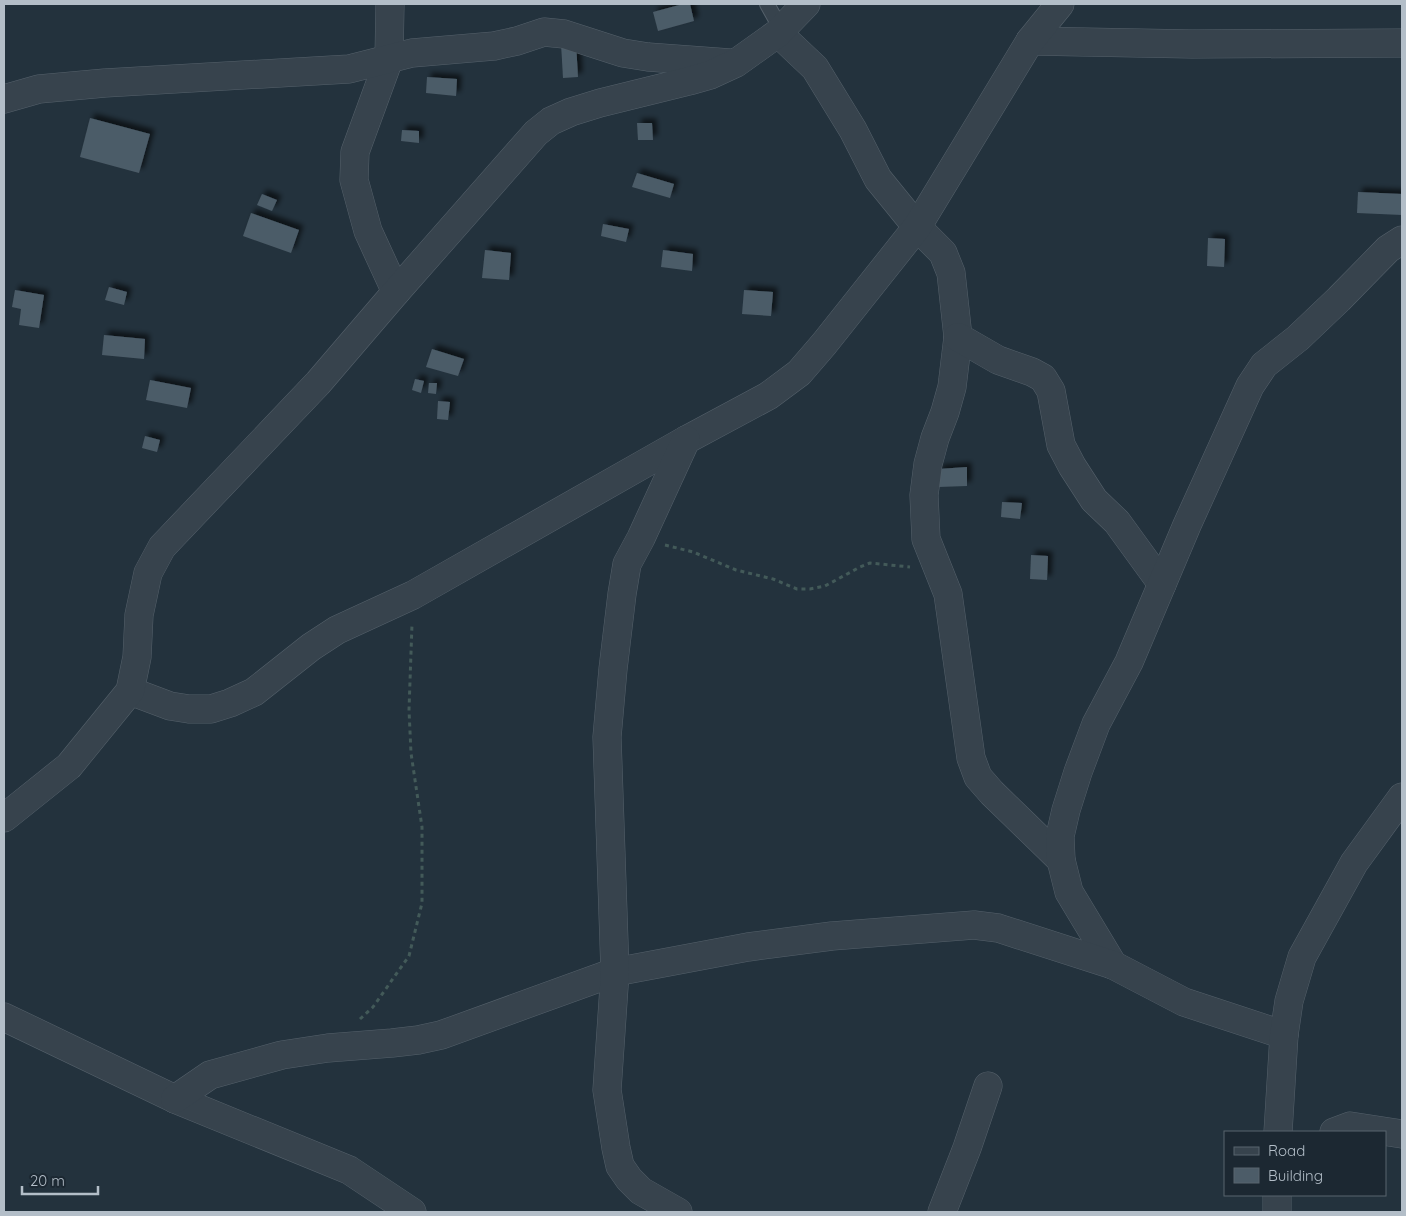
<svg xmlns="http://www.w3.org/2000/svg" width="1406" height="1216" viewBox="0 0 1406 1216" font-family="Quicksand,sans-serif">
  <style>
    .building { fill: #4c5c68; filter: url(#shadow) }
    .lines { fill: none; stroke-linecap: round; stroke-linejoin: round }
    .lane-casing { stroke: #55616b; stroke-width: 16 }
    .street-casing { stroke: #55616b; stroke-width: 29 }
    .path { stroke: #435a59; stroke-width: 3; stroke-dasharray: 4 4; stroke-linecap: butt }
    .lane { stroke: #37434d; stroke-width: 14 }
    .street { stroke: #37434d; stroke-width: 28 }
  </style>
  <defs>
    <filter id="shadow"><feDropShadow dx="4.5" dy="-4.5" stdDeviation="2.5" flood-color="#0009"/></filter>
  </defs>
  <rect width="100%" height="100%" fill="#23323d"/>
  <g class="building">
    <polygon points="683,4 690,4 694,21 658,31 653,12"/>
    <polygon points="576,42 578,77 563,78 561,43"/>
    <polygon points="427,77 457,79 456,96 426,93"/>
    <polygon points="90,118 150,134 139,173 80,157"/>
    <polygon points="637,123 652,123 653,140 638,140"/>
    <polygon points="402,130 419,131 419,143 401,141"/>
    <polygon points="637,173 674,184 670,198 632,187"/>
    <polygon points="1358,192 1402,194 1402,215 1357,213"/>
    <polygon points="262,194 277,200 272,211 257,205"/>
    <polygon points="251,213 299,230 291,253 243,236"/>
    <polygon points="603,224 629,229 626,242 601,236"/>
    <polygon points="1208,238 1225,239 1224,267 1207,266"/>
    <polygon points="485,250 511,253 509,280 482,278"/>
    <polygon points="663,250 693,254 692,271 661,267"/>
    <polygon points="109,287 127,292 124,305 105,300"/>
    <polygon points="15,290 44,295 39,328 19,325 21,309 12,307"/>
    <polygon points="744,290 773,292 771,316 742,314"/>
    <polygon points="104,335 145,339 144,359 102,355"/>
    <polygon points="432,349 464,359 458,376 426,367"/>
    <polygon points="415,379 424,381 421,393 412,390"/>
    <polygon points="150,380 191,388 187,408 146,400"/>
    <polygon points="429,383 437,383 436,394 428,393"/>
    <polygon points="438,401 450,402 448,420 437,419"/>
    <polygon points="145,436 160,440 157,452 142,448"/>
    <polygon points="967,467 967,486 938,487 938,469"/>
    <polygon points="1002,502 1022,503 1020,519 1001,517"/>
    <polygon points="1031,555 1048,556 1047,580 1030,579"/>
  </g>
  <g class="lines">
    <defs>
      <polyline id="lane" points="767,4 781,29"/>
      <g id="street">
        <polyline points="390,4 389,59 355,152 354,180 368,231 396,292"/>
        <polyline points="778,33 815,68 853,130 878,179 917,227 943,253 951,273 958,337 952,387 945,412 935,438 928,464 924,495 926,539 948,594 971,758 978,777 992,793 1061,860"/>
        <polyline points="1030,41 1192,44 1402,43"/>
        <polyline points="4,99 39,89 105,83 349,69 412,53 494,46 517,41 544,32 564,34 623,53 648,57 730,63"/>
        <polyline points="958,337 998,360 1032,372 1043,378 1051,391 1061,445 1072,466 1094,500 1117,522 1162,584"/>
        <polyline points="130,691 170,706 189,709 211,709 230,703 254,692 311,647 337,630 413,595 686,440 768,396 799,373 824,344 917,227 1030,41 1060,4"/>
        <polyline points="4,818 69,766 130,691 137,657 139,615 148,573 162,547 318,383 396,292 536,133 551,121 571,112 600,103 689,81 710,75 736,63 778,33 806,4"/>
        <polyline points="1113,965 1069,892 1061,860 1060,836 1066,810 1078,772 1096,724 1129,662 1187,525 1250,386 1264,365 1298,338 1339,299 1388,249 1402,240"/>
        <polyline points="4,1017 175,1099 349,1170 412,1212"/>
        <polyline points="175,1099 210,1075 282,1055 328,1048 392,1043 418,1040 441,1035 615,972 748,947 832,936 974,925 998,928 1113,965 1184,1002 1284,1035"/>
        <polyline points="1278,1132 1284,1035 1289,1001 1302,957 1354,863 1402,797"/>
        <polyline points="1334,1132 1350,1126 1402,1134"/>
        <polyline points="678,1212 641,1191 629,1179 620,1166 616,1148 607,1090 615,972 607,737 613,669 622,594 627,564 641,538 686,440"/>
        <polyline points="942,1212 967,1148 988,1086"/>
        <polyline points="1277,1212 1277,1195"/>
      </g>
    </defs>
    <use href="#lane" class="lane-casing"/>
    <use href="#street" class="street-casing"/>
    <g class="path">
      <polyline points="665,545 693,552 736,570 773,579 797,589 810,589 825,586 860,567 870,563 910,567"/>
      <polyline points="360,1019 373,1007 409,956 422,903 422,827 411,753 409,710 412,624"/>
    </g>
    <use href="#lane" class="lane"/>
    <use href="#street" class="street"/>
  </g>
  <rect width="1406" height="1216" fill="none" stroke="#b3bec8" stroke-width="10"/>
  <rect x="1224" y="1131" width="162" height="65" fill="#1c2832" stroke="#58646e"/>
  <rect x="1234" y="1147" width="25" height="8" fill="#37434d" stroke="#58646e"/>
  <text x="1268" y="1156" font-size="15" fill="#b3bec8">Road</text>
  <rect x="1234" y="1168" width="25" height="15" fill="#4c5c68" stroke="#58646e"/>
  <text x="1268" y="1181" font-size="15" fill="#b3bec8">Building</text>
  <path d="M22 1186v8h76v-8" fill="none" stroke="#b3bec8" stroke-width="2.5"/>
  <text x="30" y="1186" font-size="15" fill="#b3bec8" stroke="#1c2832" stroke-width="4" paint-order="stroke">20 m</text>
</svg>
